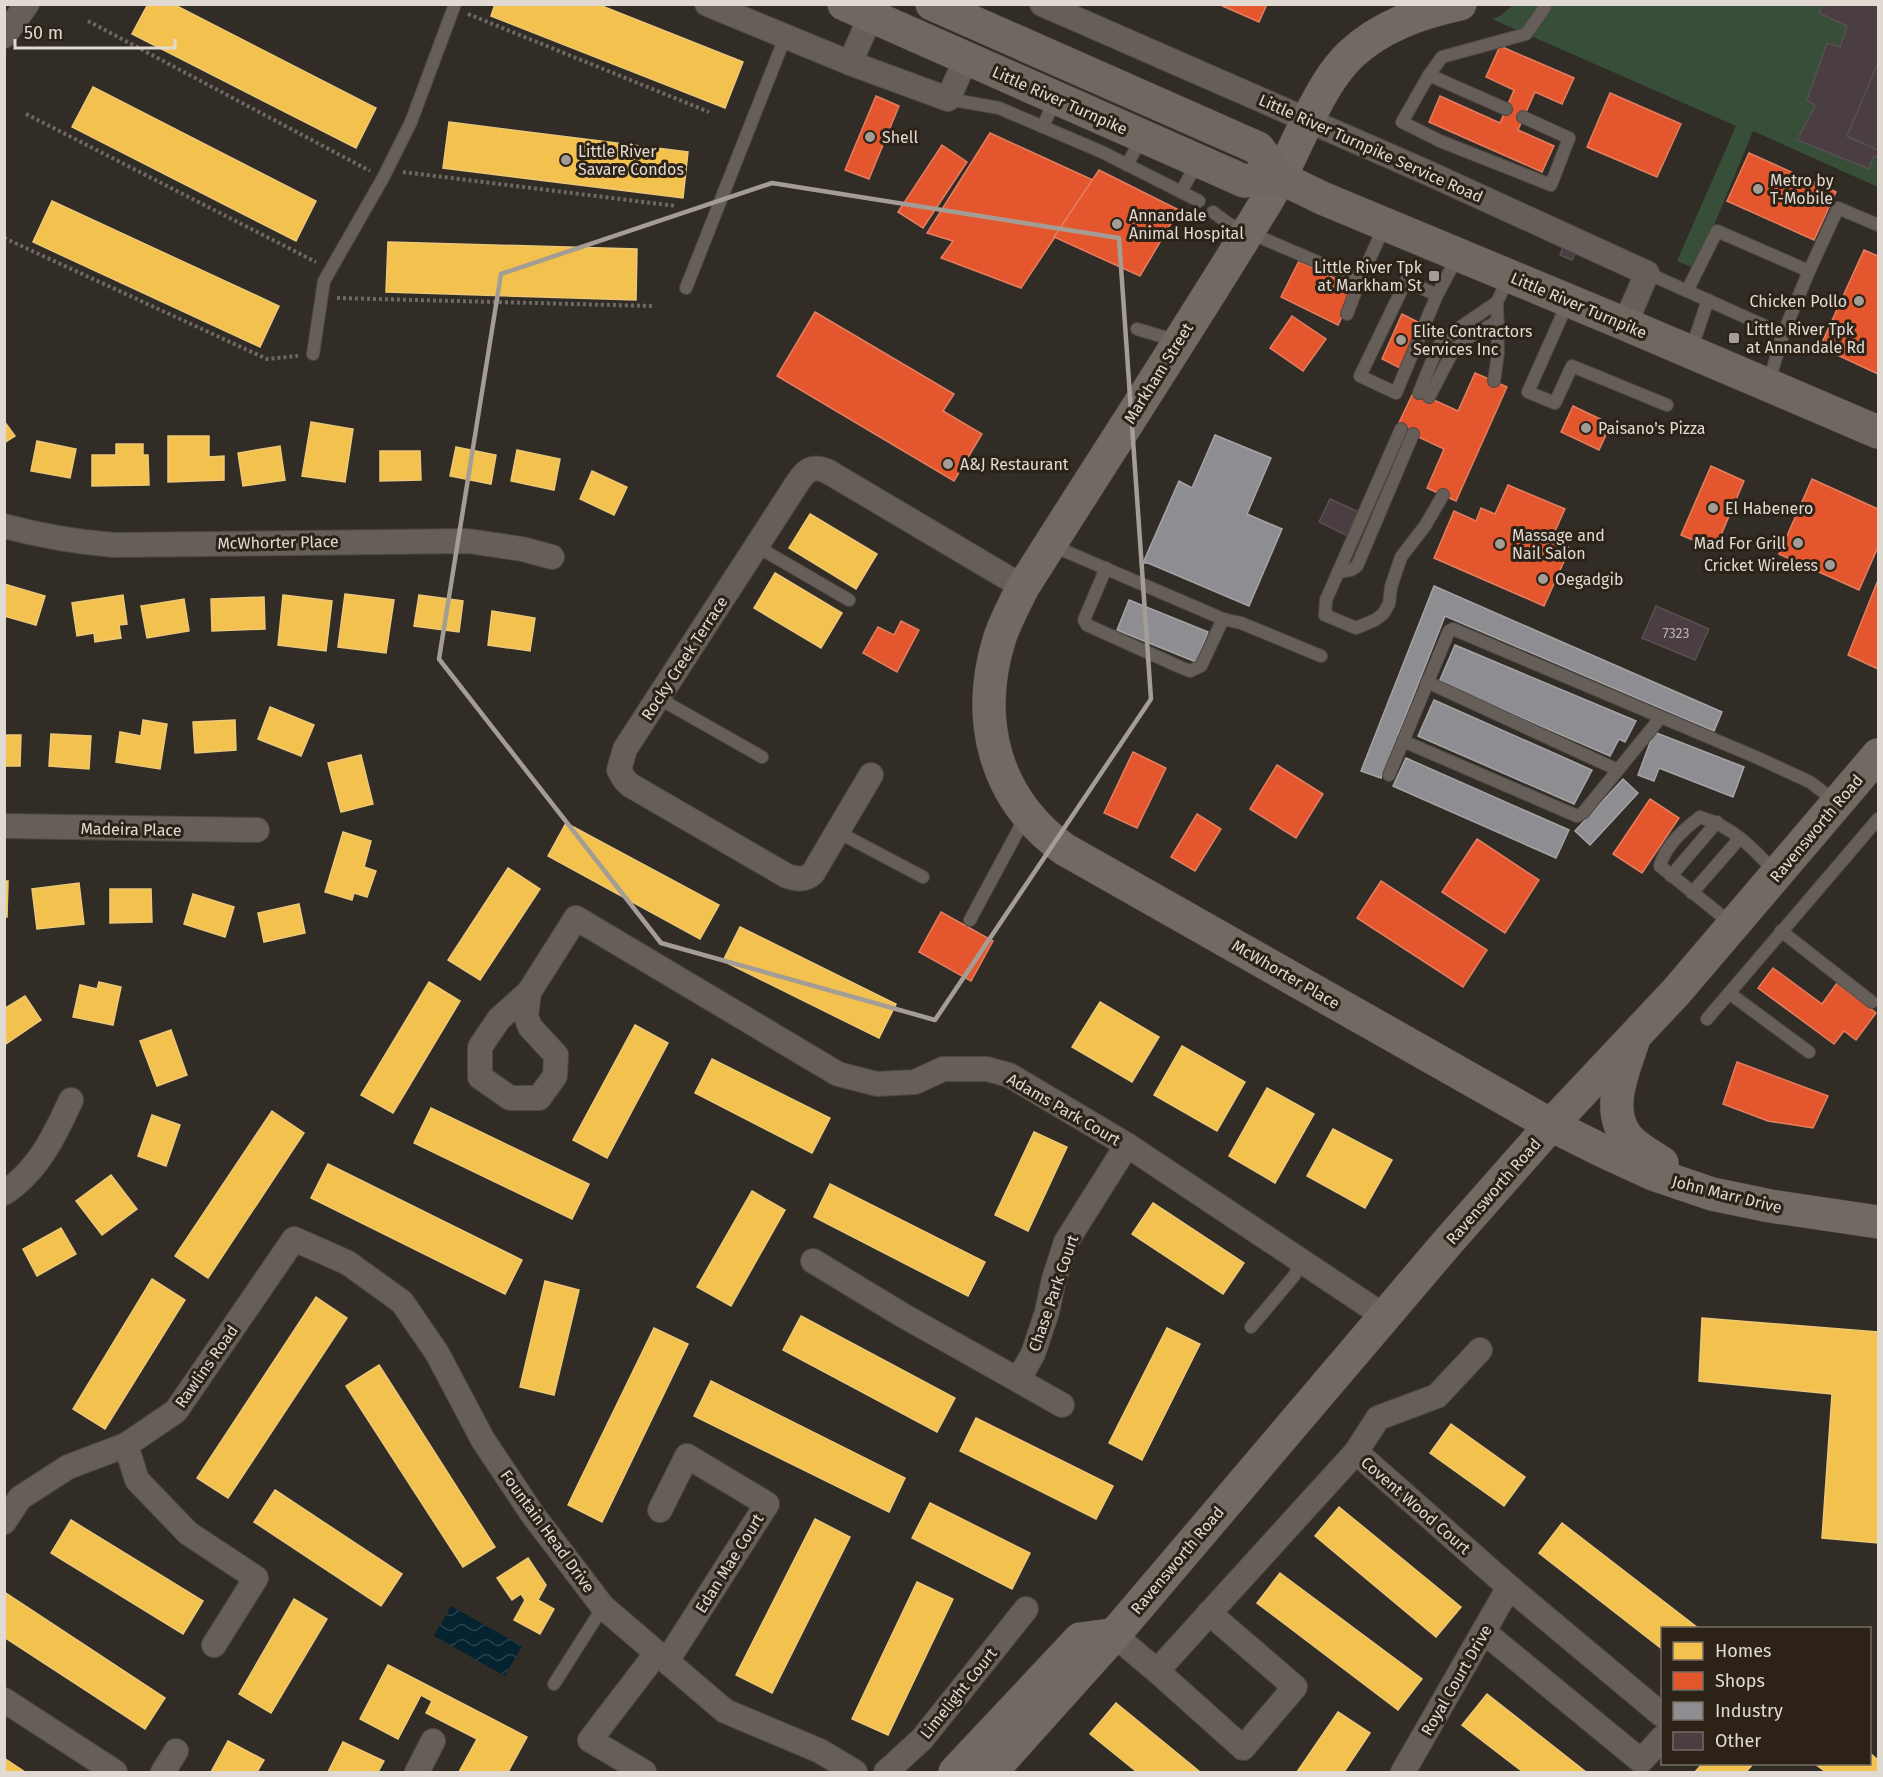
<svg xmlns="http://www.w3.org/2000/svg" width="1883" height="1777" viewBox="0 0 1883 1777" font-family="'Fira Sans',sans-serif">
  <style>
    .park { fill: #374f38 }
    .water { fill: url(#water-waves) }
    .homes { fill: #f2c14e; stroke: #edc876; stroke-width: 1.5 }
    .shops { fill: #e4572e; stroke: #e37e60; stroke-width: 1.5 }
    .industry { fill: #8d8d92; stroke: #a6a4a6; stroke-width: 1.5 }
    .building { fill: #4a3e43; stroke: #565150; stroke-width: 1.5 }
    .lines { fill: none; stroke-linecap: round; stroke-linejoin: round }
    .lane-casing { stroke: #4d4843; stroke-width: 14 }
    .street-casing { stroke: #4d4843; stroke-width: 26 }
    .secondary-casing { stroke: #4d4843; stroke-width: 34 }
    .primary-casing { stroke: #4d4843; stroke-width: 34 }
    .path { stroke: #6e6864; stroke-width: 4; stroke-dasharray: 3 3; stroke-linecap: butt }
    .lane { stroke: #665e58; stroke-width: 12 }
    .street { stroke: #665e58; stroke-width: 24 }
    .secondary { stroke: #726962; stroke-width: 33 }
    .primary { stroke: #706860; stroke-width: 33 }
    .marked { fill: none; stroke: #a49d96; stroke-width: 4.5; stroke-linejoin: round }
    .poi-dot { fill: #a49d96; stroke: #2c2217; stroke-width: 2 }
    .labels { text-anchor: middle; stroke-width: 6; stroke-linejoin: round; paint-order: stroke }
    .number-label { font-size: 14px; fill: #bbb3af }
    .street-label { font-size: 16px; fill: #e1dad3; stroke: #2c2217 }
    .poi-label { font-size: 16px; fill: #e1dad3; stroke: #2c2217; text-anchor: start }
  </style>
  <defs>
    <pattern id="water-waves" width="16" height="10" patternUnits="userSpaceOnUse" patternTransform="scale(1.5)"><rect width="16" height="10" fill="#04222f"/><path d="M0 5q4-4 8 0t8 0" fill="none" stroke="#28424c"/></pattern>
  </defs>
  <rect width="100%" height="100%" fill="#322c26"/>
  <polygon class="park" points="1514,4 1878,5 1878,187 1753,131 1696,269 1677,261 1736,126 1492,19 1500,16"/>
  <polygon class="water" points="451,1606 522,1646 505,1676 434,1636"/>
  <g class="homes">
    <polygon points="148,4 173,4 376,108 356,148 132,34"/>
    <polygon points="495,4 597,4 743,62 725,108 491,16"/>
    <polygon points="93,87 316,201 296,241 72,127"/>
    <polygon points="449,122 688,152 683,198 443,168"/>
    <polygon points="52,201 279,306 260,347 33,242"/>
    <polygon points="388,242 637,249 636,300 386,292"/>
    <polygon points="4,421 15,436 4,443"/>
    <polygon points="311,422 353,429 345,482 302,476"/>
    <polygon points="168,436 209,436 209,457 224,456 224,480 168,482"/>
    <polygon points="37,441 76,449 70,478 31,471"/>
    <polygon points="116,444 143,444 143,455 148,455 149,485 92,486 92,455 116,455"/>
    <polygon points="280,446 285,480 243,486 238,453"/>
    <polygon points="456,447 496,455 491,484 450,476"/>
    <polygon points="517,450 560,459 554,490 511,481"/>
    <polygon points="380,451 420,451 421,480 380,481"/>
    <polygon points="592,471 627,487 614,515 580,499"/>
    <polygon points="810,514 877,554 856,589 789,548"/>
    <polygon points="775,573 842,613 821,648 754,608"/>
    <polygon points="4,584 45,596 36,625 4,616"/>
    <polygon points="345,594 394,600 386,653 338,647"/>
    <polygon points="123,595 127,624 119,625 121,638 95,642 94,633 77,636 72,603"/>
    <polygon points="283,595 332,601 326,651 278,645"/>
    <polygon points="419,595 463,601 459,632 414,626"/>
    <polygon points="264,597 265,629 212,631 211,599"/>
    <polygon points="184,599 189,631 147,638 141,606"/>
    <polygon points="492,611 535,618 530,651 488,645"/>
    <polygon points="270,707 314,725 301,756 258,739"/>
    <polygon points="143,720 167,724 160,769 116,762 120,732 141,736"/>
    <polygon points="235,720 236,750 195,753 193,722"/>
    <polygon points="51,734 91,736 89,769 49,766"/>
    <polygon points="4,735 21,735 20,766 4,766"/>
    <polygon points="361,755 373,804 341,812 328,763"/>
    <polygon points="566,823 719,905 700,939 548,856"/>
    <polygon points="343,832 371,841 364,867 376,871 367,897 354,893 352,900 325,892"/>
    <polygon points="508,868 540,889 480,980 448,960"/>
    <polygon points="4,881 8,881 7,917 4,917"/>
    <polygon points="79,883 84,924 37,929 32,889"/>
    <polygon points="110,889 151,889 152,922 110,923"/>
    <polygon points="193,894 234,907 225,937 184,924"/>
    <polygon points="299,904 305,933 264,942 258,913"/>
    <polygon points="740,927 896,1004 879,1038 723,961"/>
    <polygon points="99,982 121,987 113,1025 73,1017 80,985 97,989"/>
    <polygon points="429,982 460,1001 393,1113 361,1095"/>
    <polygon points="25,996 41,1020 6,1044 4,1009"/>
    <polygon points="1100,1002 1159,1037 1132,1082 1072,1047"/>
    <polygon points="635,1025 668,1043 607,1158 573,1140"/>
    <polygon points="171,1030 187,1075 157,1086 140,1041"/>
    <polygon points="1182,1046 1245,1082 1217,1131 1154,1095"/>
    <polygon points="712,1059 830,1118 812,1153 695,1093"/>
    <polygon points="1267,1088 1314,1114 1275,1183 1229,1156"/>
    <polygon points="431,1108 589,1184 572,1219 414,1143"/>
    <polygon points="272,1111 304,1133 208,1278 175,1256"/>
    <polygon points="152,1115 180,1125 166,1166 138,1156"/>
    <polygon points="1333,1129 1392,1160 1365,1208 1307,1176"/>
    <polygon points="1034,1132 1067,1147 1028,1231 995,1215"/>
    <polygon points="328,1164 522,1260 505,1294 311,1198"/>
    <polygon points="111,1175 137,1209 102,1235 76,1201"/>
    <polygon points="830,1184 985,1262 968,1296 814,1217"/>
    <polygon points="752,1191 785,1210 731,1306 697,1287"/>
    <polygon points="1153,1203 1244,1263 1223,1294 1132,1234"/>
    <polygon points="61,1228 76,1254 37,1276 23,1249"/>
    <polygon points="152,1279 185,1300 105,1429 73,1409"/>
    <polygon points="545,1281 579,1290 554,1395 520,1387"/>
    <polygon points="316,1297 347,1318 228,1498 197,1478"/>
    <polygon points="801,1316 955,1398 937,1432 783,1350"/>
    <polygon points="1702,1318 1878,1332 1878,1543 1822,1538 1832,1394 1699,1381"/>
    <polygon points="654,1328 688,1344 602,1522 568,1505"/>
    <polygon points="1167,1328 1200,1344 1142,1460 1109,1443"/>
    <polygon points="379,1365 495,1547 463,1567 346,1386"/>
    <polygon points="711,1381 905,1478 889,1512 694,1416"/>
    <polygon points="976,1418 1113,1486 1096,1519 960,1451"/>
    <polygon points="1451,1424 1525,1477 1504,1506 1430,1453"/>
    <polygon points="275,1490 402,1574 381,1606 254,1522"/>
    <polygon points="930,1503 1030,1553 1012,1589 912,1538"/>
    <polygon points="1339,1507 1461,1607 1436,1637 1315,1536"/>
    <polygon points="815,1519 850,1537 772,1693 736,1675"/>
    <polygon points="71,1520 203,1601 183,1634 51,1553"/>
    <polygon points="1562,1523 1698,1628 1662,1628 1662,1649 1539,1553"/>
    <polygon points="528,1558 546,1585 538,1600 554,1609 540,1634 514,1620 525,1600 521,1594 512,1600 497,1578"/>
    <polygon points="1280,1573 1422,1679 1398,1710 1257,1603"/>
    <polygon points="917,1582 953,1599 888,1735 852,1719"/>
    <polygon points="4,1592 165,1698 145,1729 4,1637"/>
    <polygon points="294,1599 327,1619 271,1713 239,1694"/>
    <polygon points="388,1665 527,1737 508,1772 459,1772 477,1739 426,1713 432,1701 421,1695 398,1739 360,1719"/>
    <polygon points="1487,1694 1586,1772 1523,1772 1462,1725"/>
    <polygon points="1116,1703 1200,1772 1137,1772 1090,1734"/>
    <polygon points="1338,1712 1370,1733 1344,1772 1297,1772"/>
    <polygon points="228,1741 264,1760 257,1772 211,1772"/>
    <polygon points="343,1742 384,1761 378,1772 328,1772"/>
    <polygon points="1870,1753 1878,1760 1878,1772 1826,1772 1815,1764 1870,1764"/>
    <polygon points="4,1758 25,1772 4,1772"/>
    <polygon points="1702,1764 1753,1764 1746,1772 1695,1772"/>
  </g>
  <g class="shops">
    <polygon points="1218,4 1267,4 1259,22"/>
    <polygon points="1500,46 1574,78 1562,104 1535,92 1518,130 1554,146 1542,172 1429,122 1440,96 1500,123 1514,90 1486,77"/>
    <polygon points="1610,93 1681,124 1657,177 1587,147"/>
    <polygon points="876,96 899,106 869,179 845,170"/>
    <polygon points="990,133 1093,180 1021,288 941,258 953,241 927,233"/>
    <polygon points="942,145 967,162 923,228 898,212"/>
    <polygon points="1749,153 1836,192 1814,240 1727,201"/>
    <polygon points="1099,170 1179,210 1140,276 1054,237"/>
    <polygon points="1864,250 1878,256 1878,374 1820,347"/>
    <polygon points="1299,261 1356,288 1338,325 1281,297"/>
    <polygon points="815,312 954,394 943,411 982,434 954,481 777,376"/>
    <polygon points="1402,314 1420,323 1400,368 1382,359"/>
    <polygon points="1292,316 1326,339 1303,371 1270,348"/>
    <polygon points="1475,373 1507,387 1456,501 1427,488 1444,449 1397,427 1414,391 1458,411"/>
    <polygon points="1573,406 1611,424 1599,450 1561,432"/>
    <polygon points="1711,466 1744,481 1715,549 1681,535"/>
    <polygon points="1812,479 1878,509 1878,547 1859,590 1779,554"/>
    <polygon points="1508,485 1565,509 1551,540 1570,548 1544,606 1434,558 1454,511 1476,521 1481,508 1495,514"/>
    <polygon points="1878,580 1878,669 1848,655"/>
    <polygon points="901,621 919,630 897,672 863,653 878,627 894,635"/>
    <polygon points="1133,752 1166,768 1137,828 1104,813"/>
    <polygon points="1277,765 1323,794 1296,838 1250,809"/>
    <polygon points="1650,799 1679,818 1642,873 1613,854"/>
    <polygon points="1197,814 1221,829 1195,871 1171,857"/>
    <polygon points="1477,839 1539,880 1505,933 1442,892"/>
    <polygon points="1381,881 1487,950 1463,987 1357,918"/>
    <polygon points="941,912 993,941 971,981 919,952"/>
    <polygon points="1773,968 1822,1004 1837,983 1876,1013 1856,1040 1844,1031 1834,1044 1758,988"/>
    <polygon points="1737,1062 1828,1096 1813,1128 1768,1121 1723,1104"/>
  </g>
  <g class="industry">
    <polygon points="1215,435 1271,458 1247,514 1282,529 1249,606 1148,563 1143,563 1179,481 1192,488"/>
    <polygon points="1434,586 1722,712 1714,731 1445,616 1381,778 1361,771"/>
    <polygon points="1129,600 1208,632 1196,662 1117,630"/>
    <polygon points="1455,645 1636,721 1625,742 1619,739 1610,756 1439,682"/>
    <polygon points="1434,700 1592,770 1574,804 1418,736"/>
    <polygon points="1654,732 1744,767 1733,797 1659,768 1654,781 1638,775"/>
    <polygon points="1406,758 1569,830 1556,858 1393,786"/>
    <polygon points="1623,779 1638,793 1590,845 1575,831"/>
  </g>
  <g class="building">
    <polygon points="1823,4 1878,4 1878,63 1847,136 1878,150 1878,158 1874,156 1869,169 1797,140 1815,106 1807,100 1827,43 1840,47 1847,26 1819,13"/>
    <polygon points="1878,63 1878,150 1847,136"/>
    <polygon points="1564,244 1577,249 1572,260 1560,255"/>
    <polygon points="1330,499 1359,512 1348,536 1319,522"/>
    <polygon points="1656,606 1709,629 1695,660 1642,638"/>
  </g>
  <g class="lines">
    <defs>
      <g id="lane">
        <polyline points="1429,75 1442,57 1526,34 1545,7"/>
        <polyline points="948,99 999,108 1102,152 1199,201"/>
        <polyline points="1506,109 1429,75 1402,122 1440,141 1551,185 1569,138 1523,117"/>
        <polyline points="1043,127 1055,98"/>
        <polyline points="1127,165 1142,137"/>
        <polyline points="1181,192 1198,161"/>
        <polyline points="1213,212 1229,224 1360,280 1385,225"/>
        <polyline points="1809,271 1838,208 1878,225"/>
        <polyline points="1647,273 1783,334 1768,385"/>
        <polyline points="686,288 786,35"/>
        <polyline points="1687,291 1717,231 1809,271 1783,334"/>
        <polyline points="1437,295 1406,281 1360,376 1396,393 1437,295 1458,256"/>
        <polyline points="1568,302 1528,392 1555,403 1572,366 1667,405"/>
        <polyline points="1347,314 1360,280"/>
        <polyline points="1137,329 1177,341"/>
        <polyline points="1691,350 1708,300"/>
        <polyline points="313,354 324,281 383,178 411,122 455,4"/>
        <polyline points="1494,381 1498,353 1497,302 1509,277"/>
        <polyline points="1419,393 1436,351 1443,339 1497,302"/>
        <polyline points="1429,397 1453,351 1466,339 1498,321"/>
        <polyline points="1401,429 1326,600 1325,615 1356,628 1375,620 1383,614 1389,604 1391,587 1401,557 1425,526 1443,495"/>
        <polyline points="1051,545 1223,619 1241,623 1321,656"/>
        <polyline points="756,546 849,600"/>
        <polyline points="1106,568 1084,620 1087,625 1180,667 1190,671 1201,666 1223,619"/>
        <polyline points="1338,572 1351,570 1357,566 1413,434"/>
        <polyline points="1427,682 1618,770"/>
        <polyline points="658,698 762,757"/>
        <polyline points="1403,741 1577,816 1583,813 1661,717"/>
        <polyline points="1389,775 1449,631 1453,629 1758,758 1810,782 1836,802"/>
        <polyline points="838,832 923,877"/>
        <polyline points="1671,876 1717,822"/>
        <polyline points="1692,893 1740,838"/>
        <polyline points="970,920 1026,816"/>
        <path d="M1733,925L1660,866C1665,846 1684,829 1700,817C1732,826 1754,849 1776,873"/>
        <polyline points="1781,931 1872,1002"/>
        <polyline points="1729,993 1809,1052"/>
        <polyline points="1707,1019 1878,819"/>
        <polyline points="1251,1327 1294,1276 1301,1261"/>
        <polyline points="554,1684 603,1607"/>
      </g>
      <g id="street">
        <polyline points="707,4 850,63 948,99 966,59"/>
        <polyline points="1042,4 1426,172 1647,273 1625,324"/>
        <polyline points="4,36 27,4"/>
        <polyline points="850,63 876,4"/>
        <path d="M4,526C41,536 76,542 114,545L468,541L522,549L552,557"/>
        <path d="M871,775L813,873C804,881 797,879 787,876L630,785L624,779L619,770L625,749L798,482C806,470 812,465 827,471L1023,587"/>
        <polyline points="4,826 257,830"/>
        <polyline points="529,992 526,1016 530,1027 556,1055 555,1076 539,1098 510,1098 480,1077 480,1047 499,1019 529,992 576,918 838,1074 877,1084 915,1082 943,1069 987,1069 1009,1075 1127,1145 1384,1316"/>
        <path d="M4,1193C38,1171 55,1135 71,1100"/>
        <polyline points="813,1261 904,1316 1018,1380 1033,1354 1047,1312 1054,1279 1066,1242 1127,1145"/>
        <polyline points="1018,1380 1062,1405"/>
        <polyline points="126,1445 137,1480 188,1533 256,1578 214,1645"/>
        <polyline points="1356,1452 1378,1418 1437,1396 1480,1350"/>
        <polyline points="660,1510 687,1456 767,1504 667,1661"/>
        <polyline points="4,1522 20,1498 68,1467 126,1445 176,1411 294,1239 348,1263 402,1302 437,1353 483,1440 533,1515 603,1607 725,1711 820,1751 855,1772"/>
        <polyline points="1484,1632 1641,1761 1662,1738"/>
        <polyline points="1114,1635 1157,1671 1356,1452 1509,1587 1662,1715"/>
        <polyline points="1157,1671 1243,1748 1295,1687 1209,1613"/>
        <polyline points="4,1700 115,1772"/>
        <polyline points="163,1772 176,1751"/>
        <polyline points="417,1772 433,1741"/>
        <polyline points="644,1772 590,1740 656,1654"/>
        <polyline points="886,1772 922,1739 1026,1609"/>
        <polyline points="1403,1772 1509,1587"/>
      </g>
      <g id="secondary">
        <path d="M1460,4C1419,13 1381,26 1350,55C1330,75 1319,98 1306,123C1292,153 1278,184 1260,212C1183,338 1102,462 1023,587C1015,603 1006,620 1000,637C974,719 994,798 1064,849L1551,1125L1601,1150L1653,1174L1712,1194L1770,1206L1878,1222"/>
        <path d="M1633,1041C1624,1070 1605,1109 1627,1137C1636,1148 1650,1155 1662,1163"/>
        <polyline points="955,1772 1080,1639 1110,1635"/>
        <polyline points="991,1772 1114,1635 1447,1243 1551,1125 1676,992 1878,755"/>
      </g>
      <g id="primary">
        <polyline points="844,4 1244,181 1279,177"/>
        <polyline points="932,4 1258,148 1279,177 1322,198 1625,324 1878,432"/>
      </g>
    </defs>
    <use href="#lane" class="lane-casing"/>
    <use href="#street" class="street-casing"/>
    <use href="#secondary" class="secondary-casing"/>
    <use href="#primary" class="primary-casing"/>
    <g class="path">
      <polyline points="468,14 709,112"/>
      <polyline points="88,21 370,171"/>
      <polyline points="26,114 316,262"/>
      <polyline points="403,172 676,206"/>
      <polyline points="4,238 267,359 298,356"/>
      <polyline points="337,298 652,306"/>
    </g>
    <use href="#lane" class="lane"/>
    <use href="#street" class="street"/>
    <use href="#secondary" class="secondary"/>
    <use href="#primary" class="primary"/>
  </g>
  <path class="marked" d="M772,183L1119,238L1151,699L935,1020L661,943L439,659L501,274Z"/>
  <g class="poi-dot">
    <circle cx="870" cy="137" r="6"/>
    <circle cx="566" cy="160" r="6"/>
    <circle cx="1758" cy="189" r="6"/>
    <circle cx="1117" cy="224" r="6"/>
    <rect x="1428" y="270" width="12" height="12" rx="3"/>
    <circle cx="1859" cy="301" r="6"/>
    <rect x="1728" y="332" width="12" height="12" rx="3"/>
    <circle cx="1401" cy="340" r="6"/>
    <circle cx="1586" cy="428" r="6"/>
    <circle cx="948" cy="464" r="6"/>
    <circle cx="1713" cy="508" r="6"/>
    <circle cx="1798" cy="543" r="6"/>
    <circle cx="1500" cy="544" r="6"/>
    <circle cx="1830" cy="565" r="6"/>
    <circle cx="1543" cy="579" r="6"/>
  </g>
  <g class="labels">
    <g class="number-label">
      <text x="1676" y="638">7323</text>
    </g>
    <g class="street-label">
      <text transform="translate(1060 100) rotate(24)" y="6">Little River Turnpike</text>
      <text transform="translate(1371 148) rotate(24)" y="6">Little River Turnpike Service Road</text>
      <text transform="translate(1579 305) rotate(23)" y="6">Little River Turnpike</text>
      <text transform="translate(1158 373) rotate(-58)" y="6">Markham Street</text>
      <text transform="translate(278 542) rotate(-1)" y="6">McWhorter Place</text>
      <text transform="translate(684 658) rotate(-57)" y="6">Rocky Creek Terrace</text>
      <text transform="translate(1816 828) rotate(-50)" y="6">Ravensworth Road</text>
      <text transform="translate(131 829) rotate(1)" y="6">Madeira Place</text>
      <text transform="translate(1286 974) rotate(30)" y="6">McWhorter Place</text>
      <text transform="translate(1064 1109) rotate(30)" y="6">Adams Park Court</text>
      <text transform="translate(1493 1191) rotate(-49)" y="6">Ravensworth Road</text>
      <text transform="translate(1727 1194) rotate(14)" y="6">John Marr Drive</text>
      <text transform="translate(1053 1293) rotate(-71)" y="6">Chase Park Court</text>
      <text transform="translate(206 1366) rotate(-55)" y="6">Rawlins Road</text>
      <text transform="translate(1416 1505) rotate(41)" y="6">Covent Wood Court</text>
      <text transform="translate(548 1531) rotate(54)" y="6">Fountain Head Drive</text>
      <text transform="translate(1177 1560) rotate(-50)" y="6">Ravensworth Road</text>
      <text transform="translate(729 1563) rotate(-58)" y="6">Edan Mae Court</text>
      <text transform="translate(1456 1680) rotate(-60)" y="6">Royal Court Drive</text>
      <text transform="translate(958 1693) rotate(-51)" y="6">Limelight Court</text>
    </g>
    <g class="poi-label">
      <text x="882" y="143">Shell</text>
      <text x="578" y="157">Little River<tspan x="578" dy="18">Savare Condos</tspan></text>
      <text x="1770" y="186">Metro by<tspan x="1770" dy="18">T-Mobile</tspan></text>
      <text x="1129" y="221">Annandale<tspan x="1129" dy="18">Animal Hospital</tspan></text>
      <text x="1422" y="273" text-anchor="end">Little River Tpk<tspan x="1422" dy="18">at Markham St</tspan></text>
      <text x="1847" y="307" text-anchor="end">Chicken Pollo</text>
      <text x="1746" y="335">Little River Tpk<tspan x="1746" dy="18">at Annandale Rd</tspan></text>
      <text x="1413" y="337">Elite Contractors<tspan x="1413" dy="18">Services Inc</tspan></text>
      <text x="1598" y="434">Paisano's Pizza</text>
      <text x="960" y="470">A&amp;J Restaurant</text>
      <text x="1725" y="514">El Habenero</text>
      <text x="1512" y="541">Massage and<tspan x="1512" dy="18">Nail Salon</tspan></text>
      <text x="1786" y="549" text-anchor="end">Mad For Grill</text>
      <text x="1818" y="571" text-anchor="end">Cricket Wireless</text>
      <text x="1555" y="585">Oegadgib</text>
    </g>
  </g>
  <rect width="1883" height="1777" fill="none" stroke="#e1dad3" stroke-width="12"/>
  <rect x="1661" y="1627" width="210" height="138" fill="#2c2217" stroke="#746c62" stroke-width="1.5"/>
  <rect x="1673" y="1642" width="30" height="18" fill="#f2c14e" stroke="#746c62" stroke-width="1.5"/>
  <text x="1715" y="1657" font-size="18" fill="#e1dad3">Homes</text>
  <rect x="1673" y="1672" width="30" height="18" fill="#e4572e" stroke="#746c62" stroke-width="1.5"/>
  <text x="1715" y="1687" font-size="18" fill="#e1dad3">Shops</text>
  <rect x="1673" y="1702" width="30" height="18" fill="#8d8d92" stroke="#746c62" stroke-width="1.5"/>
  <text x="1715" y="1717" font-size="18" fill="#e1dad3">Industry</text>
  <rect x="1673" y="1732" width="30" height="18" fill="#4a3e43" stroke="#746c62" stroke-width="1.5"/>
  <text x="1715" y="1747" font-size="18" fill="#e1dad3">Other</text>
  <path d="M15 39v9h160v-9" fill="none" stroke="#e1dad3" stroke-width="3"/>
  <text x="24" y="39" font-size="18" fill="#e1dad3" stroke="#2c2217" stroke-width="4.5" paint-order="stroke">50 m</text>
</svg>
